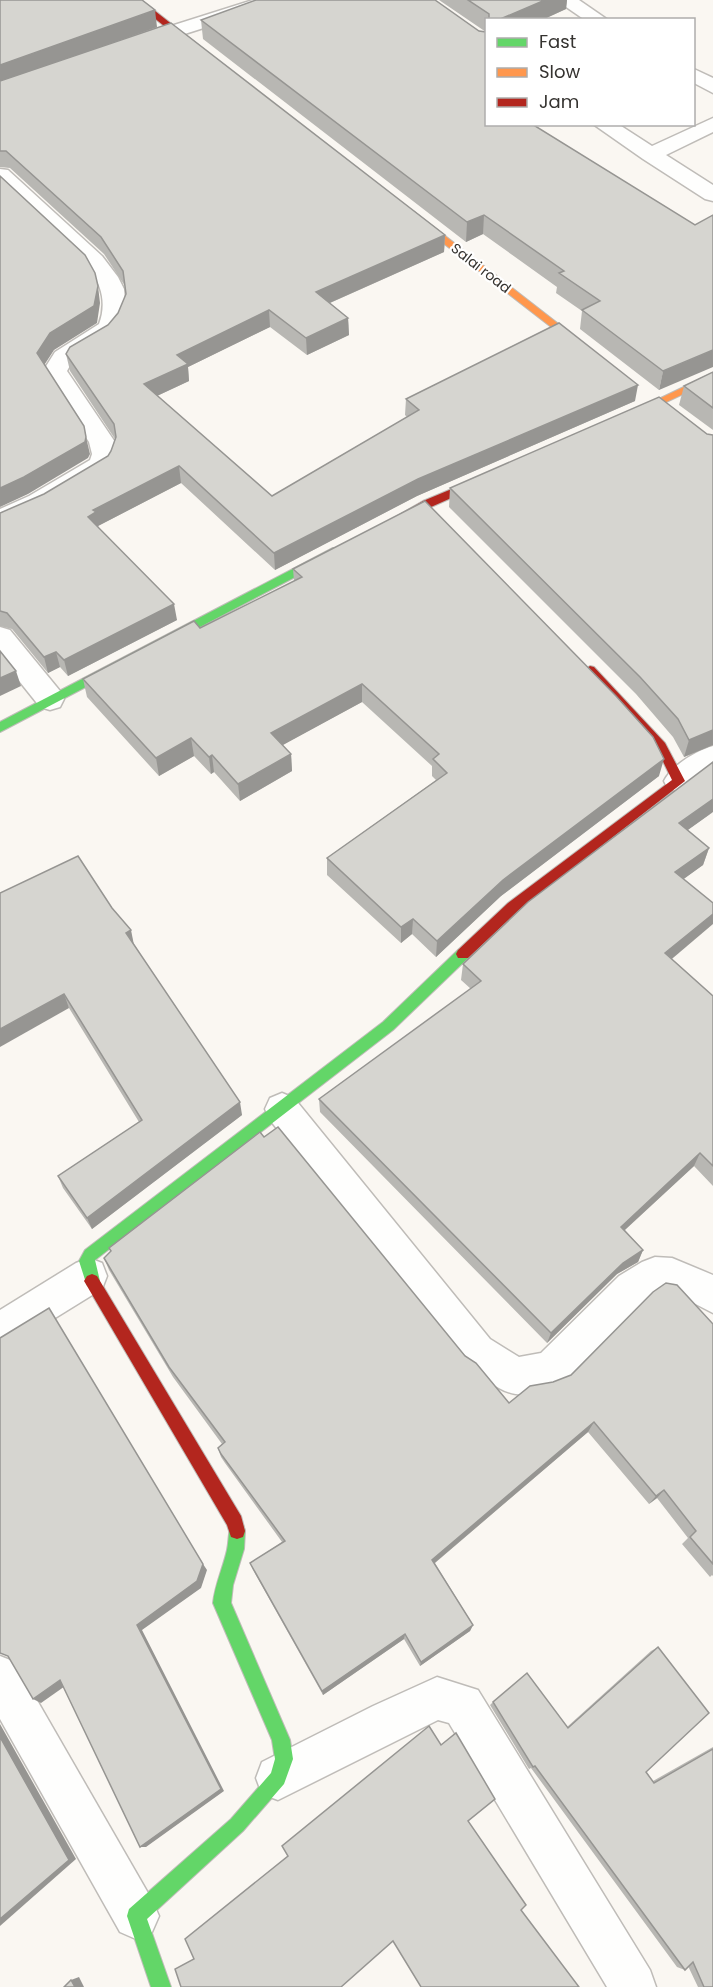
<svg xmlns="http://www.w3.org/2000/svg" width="713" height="1987" viewBox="0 0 713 1987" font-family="Poppins,sans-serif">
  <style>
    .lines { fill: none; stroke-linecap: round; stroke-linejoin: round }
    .street-casing { stroke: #bfbcb8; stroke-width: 3 }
    .fast-casing { stroke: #bfbcb8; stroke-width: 2 }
    .slow-casing { stroke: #bfbcb8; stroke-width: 2 }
    .jam-casing { stroke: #bfbcb8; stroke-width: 2 }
    .street { fill: #fefefd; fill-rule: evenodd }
    .fast { fill: #63d668; fill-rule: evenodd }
    .slow { fill: #ff974d; fill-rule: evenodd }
    .jam { fill: #b3261e; fill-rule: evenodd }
    .wall { fill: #b8b7b3 }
    .shaded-wall { fill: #969592 }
    .building { fill: #d6d5d0; stroke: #969592; stroke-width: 1.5 }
    .labels { text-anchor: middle; stroke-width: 4.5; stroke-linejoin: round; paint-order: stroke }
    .far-street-label { font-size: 14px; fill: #353330; stroke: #fff }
  </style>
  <rect width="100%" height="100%" fill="#faf7f2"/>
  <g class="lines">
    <defs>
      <g id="street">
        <polygon points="253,0 282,0 279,4 147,46 133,46 130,42 133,38"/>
        <polygon points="556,0 579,0 608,20 585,20"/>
        <polygon points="694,69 713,78 713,93 694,83"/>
        <polygon points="713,118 713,132 666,155 713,185 713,201 705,199 643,159 593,124 618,124 652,146"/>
        <path d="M0,169L8,170L102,256L118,277L124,289L126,311L119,329L109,340L72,362L67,371L115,442C118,454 117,460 110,471L47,508L0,529V509L29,496L90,460L92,454L89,442L43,371L55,352L99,324C106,306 103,286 90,271L0,187Z"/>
        <polygon points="0,627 10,630 60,691 64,699 60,707 50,710 40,707 0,657"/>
        <path d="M713,746V773C698,783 687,795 668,789L664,781C672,765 696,751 713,746Z"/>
        <path d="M282,1093L294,1098L490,1339L519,1357L541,1353L619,1276L642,1262L655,1257L672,1258L713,1275V1313L680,1296L659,1293L645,1302L565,1384C514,1405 505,1393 464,1365L270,1120L265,1109L270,1098Z"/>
        <polygon points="89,1258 102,1263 107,1276 102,1289 13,1344 0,1350 0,1310 76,1263"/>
        <polygon points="0,1656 15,1662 152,1900 159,1916 152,1932 136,1939 120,1932 0,1719"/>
        <polygon points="437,1677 478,1690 650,1970 656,1987 607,1987 449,1723 438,1720 278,1800 262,1794 256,1778 262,1762 373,1706"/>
      </g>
      <g id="fast">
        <polygon points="333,548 337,549 337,555 0,732 0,722"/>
        <polygon points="463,948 468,950 470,954 468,958 393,1030 95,1260 100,1281 97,1286 92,1288 87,1286 79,1261 85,1250 383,1022 458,950"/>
        <path d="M237,1523L243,1525L245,1531L244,1549L233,1585L231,1603L290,1740L293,1759L284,1784L243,1831L147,1919L171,1987H151L127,1916L129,1909L231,1819L271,1773L275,1759L272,1740L213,1603C215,1584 223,1568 227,1550C229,1541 228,1533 231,1525Z"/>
      </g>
      <g id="slow">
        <polygon points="407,211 413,211 592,350 592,354 586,354 407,215"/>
        <polygon points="713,373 713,380 626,421 622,422 617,419"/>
      </g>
      <g id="jam">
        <polygon points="132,0 141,0 206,51 206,55 200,55"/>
        <polygon points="490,473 495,477 494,479 431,507 391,528 387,529 382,525 423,501"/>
        <polygon points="590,666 594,667 665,743 685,781 518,911 468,958 458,958 456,954 458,950 508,903 672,780 657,749 586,673 584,670"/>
        <polygon points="92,1274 97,1276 241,1516 245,1531 243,1537 237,1539 231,1537 227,1525 87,1286 84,1281 87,1276"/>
      </g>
    </defs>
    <use href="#street" class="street-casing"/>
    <use href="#fast" class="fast-casing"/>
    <use href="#slow" class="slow-casing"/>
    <use href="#jam" class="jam-casing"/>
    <use href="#street" class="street"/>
    <use href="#fast" class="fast"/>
    <use href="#slow" class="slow"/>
    <use href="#jam" class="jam"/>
  </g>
  <g class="wall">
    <polygon points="0,0 157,27 445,235 444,252 330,303 348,318 349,335 307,355 270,327 188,367 189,381 157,396 272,496 407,417 405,415 406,399 635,401 417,496 275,570 181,483 98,526 99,529 177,620 68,676 60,667 48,673 12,629 0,626 0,513 44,494 108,456 111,451 115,439 70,371 66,354 108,325 118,313 126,294 125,286 104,254 10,168 0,167"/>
    <polygon points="439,0 567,0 566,9 542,20 486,20 486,124 695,225 659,390 580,329 582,311 556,293 557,287 483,234 466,242 203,39 201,20 479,31 486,32"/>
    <polygon points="713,372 713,430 679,405 684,386"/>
    <polygon points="707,434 713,745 684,757 673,737 636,694 449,507 450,488"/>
    <polygon points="293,569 659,776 501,896 436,957 412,934 401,943 327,875 327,858 436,780 432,776 432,766 362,702 282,745 291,754 292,771 240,801 214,772 211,774 194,756 159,776 87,697 83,679 200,628 294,581"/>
    <polygon points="713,812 687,830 709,848 703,865 683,879 672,959 713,996 713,1186 694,1166 625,1230 643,1250 638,1262 617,1274 547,1343 320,1112 319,1099 471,989 461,980 463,964"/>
    <polygon points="0,893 134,944 242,1115 92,1229 63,1188 58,1176 139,1122 69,1008"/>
    <polygon points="264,1137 509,1403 553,1382 713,1324 713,1576 712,1575 710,1577 682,1544 688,1538 657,1498 649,1504 588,1432 435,1563 473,1625 470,1631 420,1666 404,1639 323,1695 253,1570 250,1563 282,1542 225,1463 221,1457 218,1448 222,1444 173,1377 109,1270 104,1258 111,1251 109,1248"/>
    <polygon points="658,1647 646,1772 653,1781 713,1747 713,1987 698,1987 688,1966 685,1970 677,1967 531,1768 529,1769 490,1705 493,1702 567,1727 651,1651"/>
  </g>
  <g class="shaded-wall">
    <polygon points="545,0 567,0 566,9 542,20 498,20"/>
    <polygon points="155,10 157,27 0,83 0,65"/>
    <polygon points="484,215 483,234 466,242 467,222"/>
    <polygon points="445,235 444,252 316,309 316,292"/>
    <polygon points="98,286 100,303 97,323 54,350 41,370 37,353 50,333"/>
    <polygon points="269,310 270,327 188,367 189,381 146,401 144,384 177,355"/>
    <polygon points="348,318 349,335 307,355 306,338"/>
    <polygon points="713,350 713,367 659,390 663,371"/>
    <polygon points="638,385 635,401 417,496 275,570 274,553 418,479"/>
    <polygon points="86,437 90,454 88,458 28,494 0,507 0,488"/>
    <polygon points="179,466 181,483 98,526 99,529 88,517 93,510"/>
    <polygon points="174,604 177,620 68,676 64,660"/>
    <polygon points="56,652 60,667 48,673 44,657"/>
    <polygon points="16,671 21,686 0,696 0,678"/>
    <polygon points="362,684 362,702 272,751 271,733"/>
    <polygon points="713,730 713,745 684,757 689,740"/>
    <polygon points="191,738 194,756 159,776 156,758"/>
    <polygon points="291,754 292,771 240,801 238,784"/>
    <polygon points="212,755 214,772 211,774 209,757"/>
    <polygon points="664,759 659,776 501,896 436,957 437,941 503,880"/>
    <polygon points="713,799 713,812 674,840 679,823"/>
    <polygon points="709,848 703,865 670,889 675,872"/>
    <polygon points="713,914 713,924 660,969 665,953"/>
    <polygon points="413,919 412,934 401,943 401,927"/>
    <polygon points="131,930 134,945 126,933"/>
    <polygon points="64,994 69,1008 0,1047 0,1029"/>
    <polygon points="240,1102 242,1115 92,1229 87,1218"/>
    <polygon points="700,1153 694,1166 616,1238 621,1227"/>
    <polygon points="643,1250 638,1262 617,1274 547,1343 551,1333 623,1263"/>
    <polygon points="594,1422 588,1432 431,1566 432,1560"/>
    <polygon points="664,1490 657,1498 649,1504 656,1496"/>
    <polygon points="203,1564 207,1570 201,1588 142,1630 224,1791 146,1847 140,1847 137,1625"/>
    <polygon points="473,1625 470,1631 420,1666 421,1662"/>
    <polygon points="405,1634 404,1639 323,1695 322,1691"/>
    <polygon points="60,1680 68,1684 41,1703 33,1699"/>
    <polygon points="0,1724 76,1859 0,1926"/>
    <polygon points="79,1977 84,1987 75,1987 71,1980"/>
  </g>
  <g class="building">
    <polygon points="0,0 142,0 155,10 0,65"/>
    <polygon points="256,0 435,0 479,31 486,32 486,124 532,124 695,225 713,215 713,350 663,371 582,310 600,301 559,273 564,271 484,215 467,222 201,20"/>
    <polygon points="468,0 545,0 498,20 489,20 489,14"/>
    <polygon points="171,23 445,235 316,292 348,318 306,338 269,310 177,355 188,364 144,384 272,496 419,410 406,399 559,323 638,385 418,479 274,553 179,466 93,510 96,512 88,517 174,604 64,660 56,652 44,657 7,613 0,611 0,513 44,494 108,456 111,451 116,437 114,424 66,354 70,347 108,325 118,313 126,294 123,271 101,237 6,151 0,151 0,81"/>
    <polygon points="0,176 85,255 95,273 98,286 94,306 50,333 37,353 84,426 86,437 85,442 24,477 0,488"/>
    <polygon points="713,372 713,408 684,386"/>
    <polygon points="659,397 707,434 713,435 713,730 689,740 678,719 640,677 450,488"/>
    <polygon points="425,501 616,696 653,737 664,759 503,880 437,941 413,919 401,927 327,858 447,773 433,759 439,754 362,684 271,733 291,754 238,784 212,755 209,757 191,738 156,758 83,679 194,621 200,628 302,577 293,569"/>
    <polygon points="0,651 16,671 0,678"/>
    <polygon points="713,762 713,799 679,823 709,848 675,872 713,903 713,914 665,953 713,996 713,1166 700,1153 621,1227 643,1250 623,1263 551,1333 319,1099 481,981 463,964 528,902"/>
    <polygon points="78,856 112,908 131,930 126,933 240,1102 87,1218 58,1176 142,1120 64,994 0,1029 0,893"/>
    <polygon points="278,1127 465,1356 476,1363 509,1403 530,1386 553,1382 571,1375 653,1292 666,1283 677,1285 713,1324 713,1564 690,1537 696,1531 664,1490 656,1496 594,1422 432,1560 473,1625 421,1662 405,1634 322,1691 250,1563 285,1541 221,1454 218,1448 225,1442 169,1367 104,1258 111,1251 109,1248 260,1132 264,1137"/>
    <polygon points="49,1308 203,1564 197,1581 137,1625 221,1789 140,1847 60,1680 33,1699 8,1656 0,1653 0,1338"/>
    <polygon points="658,1647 709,1713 646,1772 654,1783 713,1749 713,1987 704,1987 693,1962 685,1970 535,1766 533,1767 493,1702 527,1673 568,1728"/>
    <polygon points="429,1726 441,1745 456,1733 495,1799 468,1821 526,1905 521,1910 579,1987 421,1987 393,1941 341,1987 181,1987 175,1969 194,1959 185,1939 288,1856 282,1846"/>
    <polygon points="0,1737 69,1860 0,1919"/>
    <polygon points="71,1980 75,1987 64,1987"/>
  </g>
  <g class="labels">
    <g class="far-street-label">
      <text transform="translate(481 268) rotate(38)" y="5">Salai road</text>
    </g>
  </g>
  <rect x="485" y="18" width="210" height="108" fill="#ffffff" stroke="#aeadac" stroke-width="1.5"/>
  <rect x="497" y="38" width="30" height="9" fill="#63d668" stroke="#aeadac" stroke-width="1.5"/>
  <text x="539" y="48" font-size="18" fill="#353330">Fast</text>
  <rect x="497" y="68" width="30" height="9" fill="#ff974d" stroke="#aeadac" stroke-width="1.5"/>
  <text x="539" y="78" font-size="18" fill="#353330">Slow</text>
  <rect x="497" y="98" width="30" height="9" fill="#b3261e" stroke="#aeadac" stroke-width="1.5"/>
  <text x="539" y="108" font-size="18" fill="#353330">Jam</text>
</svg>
